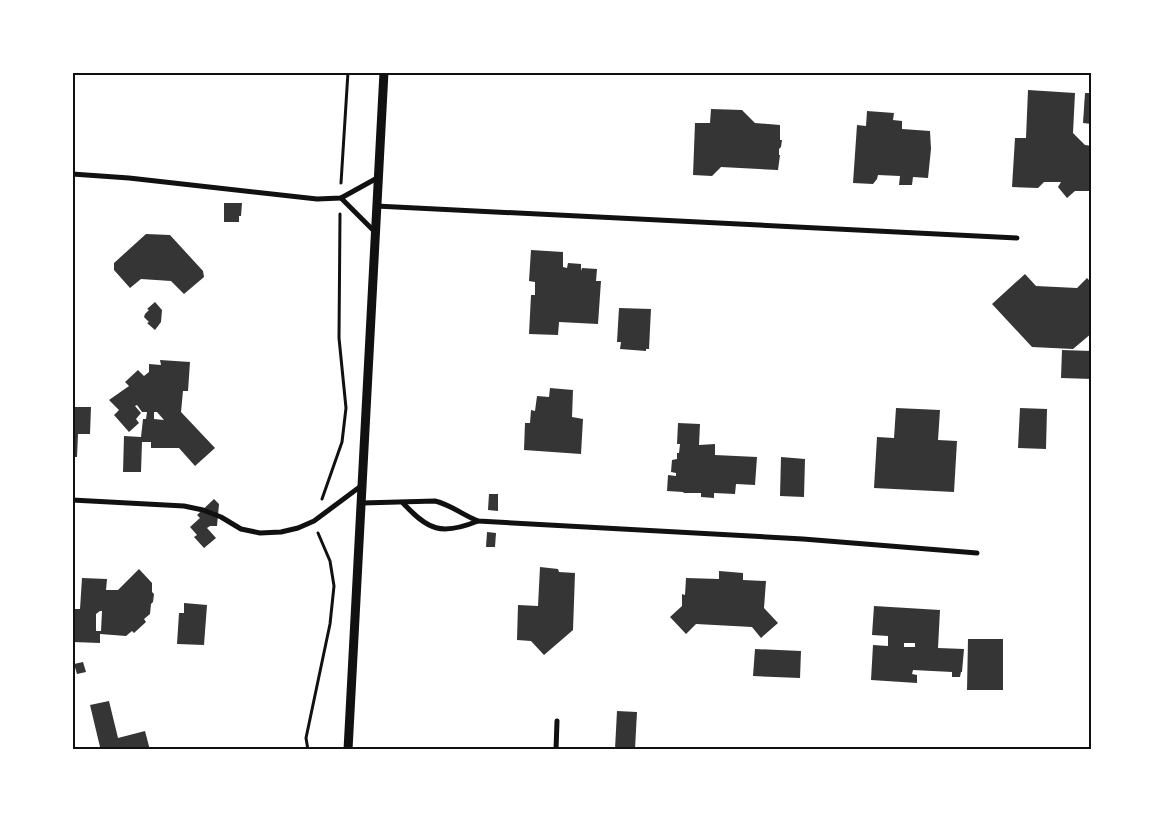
<svg xmlns="http://www.w3.org/2000/svg" width="1164" height="822" viewBox="0 0 1164 822" font-family="Signika,sans-serif">
  <style>
    .building { fill: #353535; fill-rule: evenodd }
    .lines { fill: none; stroke-linecap: round; stroke-linejoin: round }
    .path { stroke: #111; stroke-width: 3 }
    .minor { stroke: #111; stroke-width: 5 }
    .tertiary { stroke: #111; stroke-width: 9 }
    .neatline { fill: none; stroke: #111; stroke-width: 2 }
  </style>
  <rect width="100%" height="100%" fill="#fff"/>
  <g class="building">
    <polygon points="1028,90 1075,93 1073,133 1085,145 1092,146 1092,191 1075,191 1067,198 1058,187 1061,182 1044,182 1038,188 1012,187 1015,138 1026,138"/>
    <polygon points="1085,93 1092,93 1092,124 1083,123"/>
    <polygon points="711,109 742,110 755,123 780,125 780,140 782,140 781,147 779,149 779,155 780,155 778,170 721,167 712,176 693,175 695,123 710,123"/>
    <polygon points="867,111 894,113 893,120 902,121 902,129 930,131 931,149 928,178 913,177 912,185 899,185 900,176 878,175 877,179 873,184 853,183 857,125 866,126"/>
    <polygon points="224,203 242,203 241,216 239,216 239,222 224,222"/>
    <polygon points="146,234 170,235 203,271 204,277 184,294 171,281 141,279 130,288 114,270 114,263"/>
    <polygon points="531,250 563,252 563,267 567,268 568,263 581,264 581,271 582,268 597,269 596,281 601,281 598,324 559,322 558,335 529,334 531,295 535,295 535,282 529,281"/>
    <polygon points="1025,274 1036,286 1077,288 1087,278 1092,283 1092,333 1073,349 1032,347 992,304"/>
    <polygon points="155,302 162,310 161,322 155,330 147,323 149,322 144,317 145,314 149,310 147,309"/>
    <polygon points="619,308 651,309 649,349 646,349 646,351 620,349 621,342 617,342"/>
    <polygon points="1062,350 1092,351 1092,379 1061,378"/>
    <path d="M160,360L190,362L188,391H183L181,412L215,448L195,466L179,448H151V442H142L141,472H123L124,436L141,437L143,419H146L147,412H142L137,405L135,406L141,413L136,419L139,423L129,432L114,415L119,410L109,400L129,386L125,382L138,370L144,376L149,372V364L161,365ZM154,412H157L164,420L154,419Z"/>
    <polygon points="550,388 573,390 572,417 583,419 581,454 524,450 525,423 530,423 531,410 535,411 537,396 549,397"/>
    <polygon points="72,407 91,407 90,434 78,434 77,457 72,457"/>
    <polygon points="896,408 940,410 938,440 957,441 954,492 874,488 877,437 894,438"/>
    <polygon points="1020,408 1047,409 1046,449 1018,448"/>
    <polygon points="678,423 700,424 699,445 715,444 715,455 757,457 755,485 736,484 735,494 714,493 714,498 701,497 701,493 684,493 683,492 667,491 668,475 676,476 676,473 671,472 672,460 677,459 677,453 679,453 680,444 677,444"/>
    <polygon points="781,457 805,459 804,497 780,496"/>
    <polygon points="489,494 498,494 498,511 488,510"/>
    <polygon points="214,499 219,504 217,526 210,526 207,528 216,538 204,548 194,537 197,535 190,527 200,518 197,515"/>
    <polygon points="487,532 496,533 495,547 486,547"/>
    <polygon points="540,567 558,569 559,572 575,573 573,630 544,655 531,641 517,640 518,605 538,606"/>
    <path d="M139,569L152,583V592L154,594L153,602L151,604L150,614L144,619L146,622L134,633L132,631L126,636L100,634V643L73,642L75,609H80L82,578L107,579L106,590H118ZM100,611H102L101,631H96V614Z"/>
    <polygon points="719,571 743,573 743,580 766,581 764,608 778,623 761,638 752,627 696,624 686,634 670,617 682,606 682,594 685,595 686,578 719,579"/>
    <polygon points="184,603 207,605 204,645 177,644 179,613 184,613"/>
    <path d="M874,606L940,610L938,648L964,649L962,672H961L960,677H952V672L913,670L912,674L917,675V683L871,680L873,645L888,646V636L872,635ZM904,643H915V647H904Z"/>
    <polygon points="968,639 1003,639 1003,690 967,690"/>
    <polygon points="755,649 801,651 800,678 753,676"/>
    <polygon points="83,662 86,672 77,674 74,664"/>
    <polygon points="109,701 118,738 145,731 150,750 93,750 100,747 90,705"/>
    <polygon points="617,711 637,712 635,749 615,749"/>
  </g>
  <g class="lines">
    <g class="path">
      <polyline points="341,183 348,72"/>
      <polyline points="322,499 342,442 346,408 339,338 340,214"/>
      <polyline points="308,750 306,738 330,624 334,586 330,561 318,533"/>
    </g>
    <g class="minor">
      <polyline points="72,174 129,178 317,199 341,198 379,177"/>
      <polyline points="341,198 375,232"/>
      <polyline points="376,206 1017,238"/>
      <polyline points="72,500 184,506 203,510 221,517 241,529 260,533 281,532 298,528 314,521 361,486"/>
      <path d="M362,503L435,501C451,505 463,515 478,521L803,539L977,553"/>
      <path d="M403,503C428,530 441,536 478,521"/>
      <polyline points="556,750 557,721"/>
    </g>
    <polyline class="tertiary" points="348,750 384,72"/>
  </g>
  <rect width="1164" height="822" fill="none" stroke="#ffffff" stroke-width="148"/>
  <rect x="74" y="74" width="1016" height="674" class="neatline"/>
</svg>
